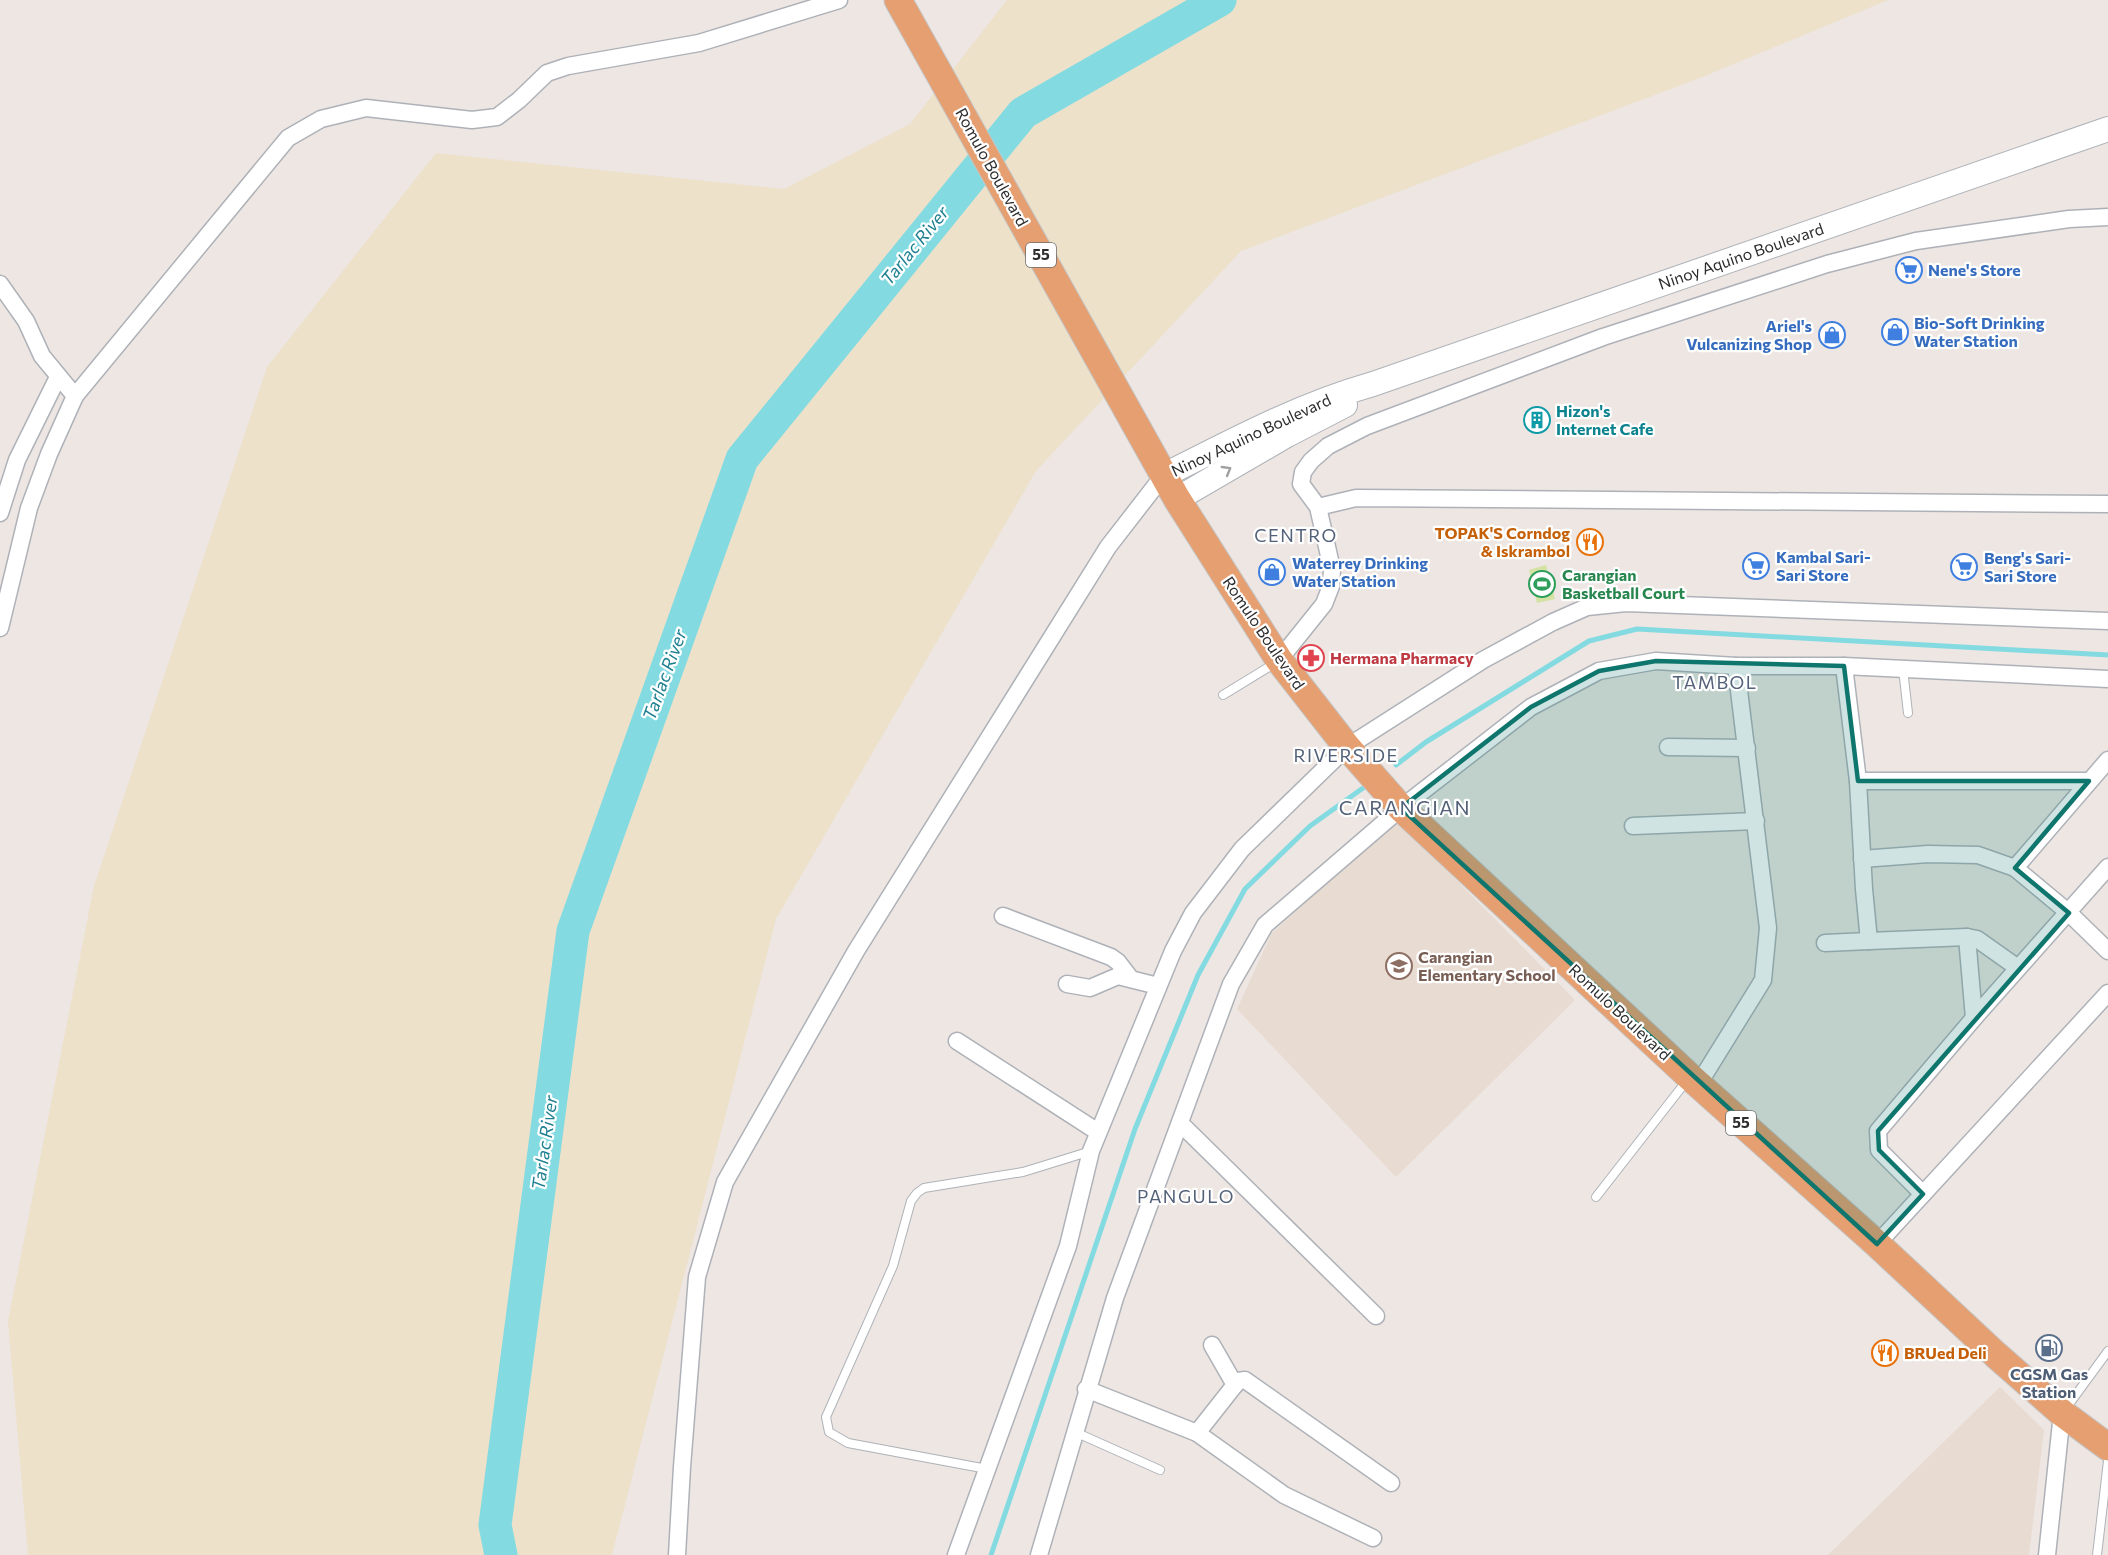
<svg xmlns="http://www.w3.org/2000/svg" width="2108" height="1555" viewBox="0 0 2108 1555" font-family="Commissioner,sans-serif">
  <style>
    .education { fill: #e8dbd1 }
    .sand { fill: #ede1ca }
    .pitch { fill: #d4e2a3 }
    .lines { fill: none; stroke-linecap: round; stroke-linejoin: round }
    .stream { stroke: #83dbe1; stroke-width: 5 }
    .river { stroke: #83dbe1; stroke-width: 33 }
    .service-casing { stroke: #aeb2b8; stroke-width: 10 }
    .minor-casing { stroke: #aeb2b8; stroke-width: 19 }
    .secondary-casing { stroke: #aeb2b8; stroke-width: 26 }
    .trunk-casing { stroke: #c4c4c4; stroke-width: 29 }
    .service { stroke: #fff; stroke-width: 8 }
    .minor { stroke: #fff; stroke-width: 16 }
    .secondary { stroke: #fff; stroke-width: 24 }
    .trunk { stroke: #e69f70; stroke-width: 27 }
    .oneway { stroke: #a0a0a0 }
    .marked { fill: #0f766e; fill-opacity: 0.2; stroke: #0f766e; stroke-width: 4.5; stroke-linejoin: round }
    .labels { text-anchor: middle; stroke-width: 4.5; stroke-linejoin: round; paint-order: stroke }
    .shield { fill: #fff; stroke: #6c6c6c; stroke-width: 1.5 }
    .shield-label { font-size: 15px; font-weight: bold; fill: #2d2d2d }
    .street-label { font-size: 16px; fill: #2d2d2d; stroke: #fff }
    .shop-label { font-size: 16px; font-weight: bold; fill: #366cbe; stroke: #fff; text-anchor: start }
    .culture-label { font-size: 16px; font-weight: bold; fill: #0d838f; stroke: #fff; text-anchor: start }
    .food-label { font-size: 16px; font-weight: bold; fill: #c56008; stroke: #fff; text-anchor: end }
    .leisure-label { font-size: 16px; font-weight: bold; fill: #27864d; stroke: #fff; text-anchor: start }
    .health-label { font-size: 16px; font-weight: bold; fill: #be3a42; stroke: #fff; text-anchor: start }
    .education-label { font-size: 16px; font-weight: bold; fill: #785e54; stroke: #fff; text-anchor: start }
    .service-label { font-size: 16px; font-weight: bold; fill: #4e5e75; stroke: #fff }
    .water-label { font-size: 18px; font-style: italic; fill: #1f8090; stroke: #fff }
    .neighbourhood-label { font-size: 18px; letter-spacing: 1.5px; fill: #536179; stroke: #fff }
    .quarter-label { font-size: 20px; letter-spacing: 1.5px; fill: #536179; stroke: #fff }
  </style>
  <rect width="100%" height="100%" fill="#ede6e2"/>
  <g class="education">
    <polygon points="1397,820 1575,1000 1396,1177 1237,1009 1272,933"/>
    <polygon points="2000,1387 2044,1430 2029,1555 1828,1555"/>
  </g>
  <polygon class="sand" points="1007,0 1888,0 1705,76 1241,251 1036,471 776,919 612,1555 28,1555 8,1321 94,886 267,367 436,153 784,189 910,124"/>
  <polygon class="pitch" points="1546,565 1555,599 1537,603 1529,570"/>
  <g class="lines">
    <g class="stream">
      <polyline points="1396,765 1426,742 1589,641 1637,629 2108,655"/>
      <polyline points="991,1555 1135,1129 1198,975 1245,889 1310,826 1363,788"/>
    </g>
    <polyline class="river" points="501,1555 495,1525 573,931 742,459 1023,113 1220,0"/>
    <defs>
      <g id="service">
        <polyline points="1903,669 1908,713"/>
        <polyline points="1223,695 1277,662"/>
        <polyline points="1596,1197 1688,1079"/>
        <polyline points="2064,1411 2108,1351"/>
        <polyline points="1075,1432 1160,1470"/>
        <polyline points="987,1469 848,1443 829,1432 826,1417 893,1266 911,1201 917,1193 924,1188 1023,1172 1091,1151"/>
        <polyline points="2097,1555 2108,1461"/>
      </g>
      <g id="minor">
        <polyline points="0,284 26,321 42,356 75,396 49,454 29,508 0,628"/>
        <polyline points="75,396 288,138 321,119 366,108 472,120 497,117 519,100 547,73 568,66 699,43 839,0"/>
        <polyline points="1318,507 1356,498 2108,504"/>
        <polyline points="0,513 17,460 58,377"/>
        <polyline points="1279,660 1324,604 1331,586 1332,569 1318,507 1301,484 1303,472 1311,461 1328,446 1367,426 1603,337 1827,264 1916,241 2069,219 2108,217"/>
        <polyline points="1844,666 1858,781 1864,889 1869,941 1967,937 1977,939 2018,968"/>
        <polyline points="1668,747 1747,748"/>
        <polyline points="1858,781 2089,781"/>
        <polyline points="1633,826 1756,821"/>
        <polyline points="1862,859 1928,854 1978,855 2015,868 2069,913 2108,951"/>
        <polyline points="2015,868 2108,760"/>
        <polyline points="1003,916 1111,957 1118,962 1131,979"/>
        <polyline points="1967,937 1974,1018"/>
        <polyline points="1825,943 1869,941"/>
        <polyline points="1067,984 1090,988 1118,976 1158,986"/>
        <polyline points="957,1041 1098,1132"/>
        <polyline points="1698,1085 1763,980 1768,928 1736,666"/>
        <polyline points="1180,1123 1376,1316"/>
        <polyline points="1923,1194 1879,1150 1878,1131 1974,1018 2108,867"/>
        <polyline points="1877,1244 2108,993"/>
        <polyline points="1212,1345 1235,1385"/>
        <polyline points="1086,1389 1197,1433 1284,1495 1373,1538"/>
        <polyline points="1197,1433 1238,1381 1245,1380 1391,1483"/>
        <polyline points="677,1555 682,1467 697,1277 725,1182 856,951 1108,547 1163,476"/>
        <polyline points="956,1555 1068,1246 1091,1151 1173,951 1193,913 1242,849 1347,747 1483,660 1553,622 1587,607 1626,603 2108,621"/>
        <polyline points="1039,1555 1115,1298 1231,984 1265,925 1401,808 1531,707 1599,671 1656,661 1736,666 1844,666 2108,679"/>
        <polyline points="2047,1555 2062,1413"/>
      </g>
      <g id="secondary">
        <path d="M1163,476C1232,441 1299,405 1373,384L2108,129"/>
        <polyline points="1177,499 1287,435 1345,405"/>
      </g>
      <polyline id="trunk" points="898,0 1177,499 1279,660 1347,747 1401,808 1690,1077 1877,1244 1996,1355 2062,1413 2108,1447"/>
    </defs>
    <use href="#service" class="service-casing"/>
    <use href="#minor" class="minor-casing"/>
    <use href="#secondary" class="secondary-casing"/>
    <use href="#trunk" class="trunk-casing"/>
    <use href="#service" class="service"/>
    <use href="#minor" class="minor"/>
    <use href="#secondary" class="secondary"/>
    <use href="#trunk" class="trunk"/>
  </g>
  <defs><path id="oneway-chevron" d="M-2-3.5L2.5 0L-2 3.5" fill="none" stroke-width="1.6" stroke-linecap="round" stroke-linejoin="round" transform="scale(1.5)"/></defs>
  <use class="oneway" href="#oneway-chevron" transform="translate(1227 470) rotate(-30)"/>
  <path class="marked" d="M1656,661L1844,666L1858,781H2089L2015,868L2069,913L1878,1131L1879,1150L1923,1194L1877,1244L1401,808L1531,707L1599,671Z"/>
  <defs>
    <symbol id="supermarket-ring" viewBox="-11 -11 22 22"><circle r="9.5" fill="#fff" stroke="#3f7fe0" stroke-width="1.5"/><path d="M-6-5.5h2.5l.6 2H6L4.5 2H-2.5L-4.4-4H-6ZM-1.5 3.2a1.3 1.3 0 1 0 .1 0ZM3 3.2a1.3 1.3 0 1 0 .1 0Z" fill="#3f7fe0"/></symbol>
    <symbol id="shop-ring" viewBox="-11 -11 22 22"><circle r="9.5" fill="#fff" stroke="#3f7fe0" stroke-width="1.5"/><path d="M-5-2.5h2.3a2.7 3.5 0 0 1 5.4 0H5L5.5 6h-11ZM-1.5-2.5h3a1.5 2.3 0 0 0-3 0Z" fill="#3f7fe0"/></symbol>
    <symbol id="building-ring" viewBox="-11 -11 22 22"><circle r="9.5" fill="#fff" stroke="#0f9aa8" stroke-width="1.5"/><path d="M-4-6H4V6H1V3H-1V6H-4ZM-2.5-4.3h1.7v1.8h-1.7ZM.8-4.3h1.7v1.8H.8ZM-2.5-1h1.7V.8h-1.7ZM.8-1h1.7V.8H.8Z" fill="#0f9aa8"/></symbol>
    <symbol id="restaurant-ring" viewBox="-11 -11 22 22"><circle r="9.5" fill="#fff" stroke="#e8710a" stroke-width="1.5"/><path d="M-5-6h1v4h1v-4h1v4h1v-4h1v5L-1.5 .5V6h-2V.5L-5-1ZM5-6V6H3V1.5H1.5Q1.5-4 5-6Z" fill="#e8710a"/></symbol>
    <symbol id="stadium-ring" viewBox="-11 -11 22 22"><circle r="9.5" fill="#fff" stroke="#2e9e5b" stroke-width="1.5"/><path d="M0-5a6.5 5 0 1 0 0 10a6.5 5 0 1 0 0-10ZM-3.5-1.8h7v3.6h-7Z" fill="#2e9e5b"/></symbol>
    <symbol id="pharmacy-ring" viewBox="-11 -11 22 22"><circle r="9.5" fill="#fff" stroke="#e0444e" stroke-width="1.5"/><path d="M-2-6h4v4h4v4h-4v4h-4v-4h-4v-4h4Z" fill="#e0444e"/></symbol>
    <symbol id="school-ring" viewBox="-11 -11 22 22"><circle r="9.5" fill="#fff" stroke="#8d6e63" stroke-width="1.5"/><path d="M0-5L7-2L0 1L-7-2ZM-4 1L0 2.5L4 1V4Q0 6-4 4Z" fill="#8d6e63"/></symbol>
    <symbol id="fuel-ring" viewBox="-11 -11 22 22"><circle r="9.5" fill="#fff" stroke="#5c6f8a" stroke-width="1.5"/><path d="M-5.5-6h7V0h2V4h1.3V-2.5L3-4.5l.8-.8L6-3V5H2.5V1h-1V6h-7ZM-4.2-4.7v3.2H.2V-4.7Z" fill="#5c6f8a"/></symbol>
  </defs>
  <g fill-rule="evenodd">
    <use href="#supermarket-ring" x="1894" y="255" width="30" height="30"/>
    <use href="#shop-ring" x="1880" y="317" width="30" height="30"/>
    <use href="#shop-ring" x="1817" y="320" width="30" height="30"/>
    <use href="#building-ring" x="1522" y="405" width="30" height="30"/>
    <use href="#restaurant-ring" x="1575" y="527" width="30" height="30"/>
    <use href="#supermarket-ring" x="1741" y="551" width="30" height="30"/>
    <use href="#supermarket-ring" x="1949" y="552" width="30" height="30"/>
    <use href="#shop-ring" x="1257" y="557" width="30" height="30"/>
    <use href="#stadium-ring" x="1527" y="569" width="30" height="30"/>
    <use href="#pharmacy-ring" x="1296" y="643" width="30" height="30"/>
    <use href="#school-ring" x="1384" y="951" width="30" height="30"/>
    <use href="#fuel-ring" x="2034" y="1333" width="30" height="30"/>
    <use href="#restaurant-ring" x="1870" y="1338" width="30" height="30"/>
  </g>
  <g class="labels">
    <g class="shield">
      <rect x="1026" y="243" width="30" height="24" rx="4.5"/>
      <rect x="1726" y="1111" width="30" height="24" rx="4.5"/>
    </g>
    <g class="shield-label">
      <text x="1041" y="260">55</text>
      <text x="1741" y="1128">55</text>
    </g>
    <g class="street-label">
      <text transform="translate(992 167) rotate(61)" y="6">Romulo Boulevard</text>
      <text transform="translate(1741 256) rotate(-19)" y="6">Ninoy Aquino Boulevard</text>
      <text transform="translate(1251 435) rotate(-25)" y="6">Ninoy Aquino Boulevard</text>
      <text transform="translate(1264 633) rotate(56)" y="6">Romulo Boulevard</text>
      <text transform="translate(1620 1012) rotate(43)" y="6">Romulo Boulevard</text>
    </g>
    <g class="shop-label">
      <text x="1928" y="276">Nene's Store</text>
      <text x="1914" y="329">Bio-Soft Drinking<tspan x="1914" dy="18">Water Station</tspan></text>
      <text x="1812" y="332" text-anchor="end">Ariel's<tspan x="1812" dy="18">Vulcanizing Shop</tspan></text>
      <text x="1776" y="563">Kambal Sari-<tspan x="1776" dy="18">Sari Store</tspan></text>
      <text x="1984" y="564">Beng's Sari-<tspan x="1984" dy="18">Sari Store</tspan></text>
      <text x="1292" y="569">Waterrey Drinking<tspan x="1292" dy="18">Water Station</tspan></text>
    </g>
    <g class="culture-label">
      <text x="1556" y="417">Hizon's<tspan x="1556" dy="18">Internet Cafe</tspan></text>
    </g>
    <g class="food-label">
      <text x="1570" y="539">TOPAK'S Corndog<tspan x="1570" dy="18">&amp; Iskrambol</tspan></text>
      <text x="1904" y="1359" text-anchor="start">BRUed Deli</text>
    </g>
    <g class="leisure-label">
      <text x="1562" y="581">Carangian<tspan x="1562" dy="18">Basketball Court</tspan></text>
    </g>
    <g class="health-label">
      <text x="1330" y="664">Hermana Pharmacy</text>
    </g>
    <g class="education-label">
      <text x="1418" y="963">Carangian<tspan x="1418" dy="18">Elementary School</tspan></text>
    </g>
    <g class="service-label">
      <text x="2049" y="1380">CGSM Gas<tspan x="2049" dy="18">Station</tspan></text>
    </g>
    <g class="water-label">
      <text transform="translate(915 246) rotate(-51)" y="6">Tarlac River</text>
      <text transform="translate(665 675) rotate(-70)" y="6">Tarlac River</text>
      <text transform="translate(545 1143) rotate(-82)" y="6">Tarlac River</text>
    </g>
    <g class="neighbourhood-label">
      <text x="1296" y="542">CENTRO</text>
      <text x="1715" y="689">TAMBOL</text>
      <text x="1346" y="762">RIVERSIDE</text>
      <text x="1186" y="1203">PANGULO</text>
    </g>
    <g class="quarter-label">
      <text x="1405" y="815">CARANGIAN</text>
    </g>
  </g>
</svg>
